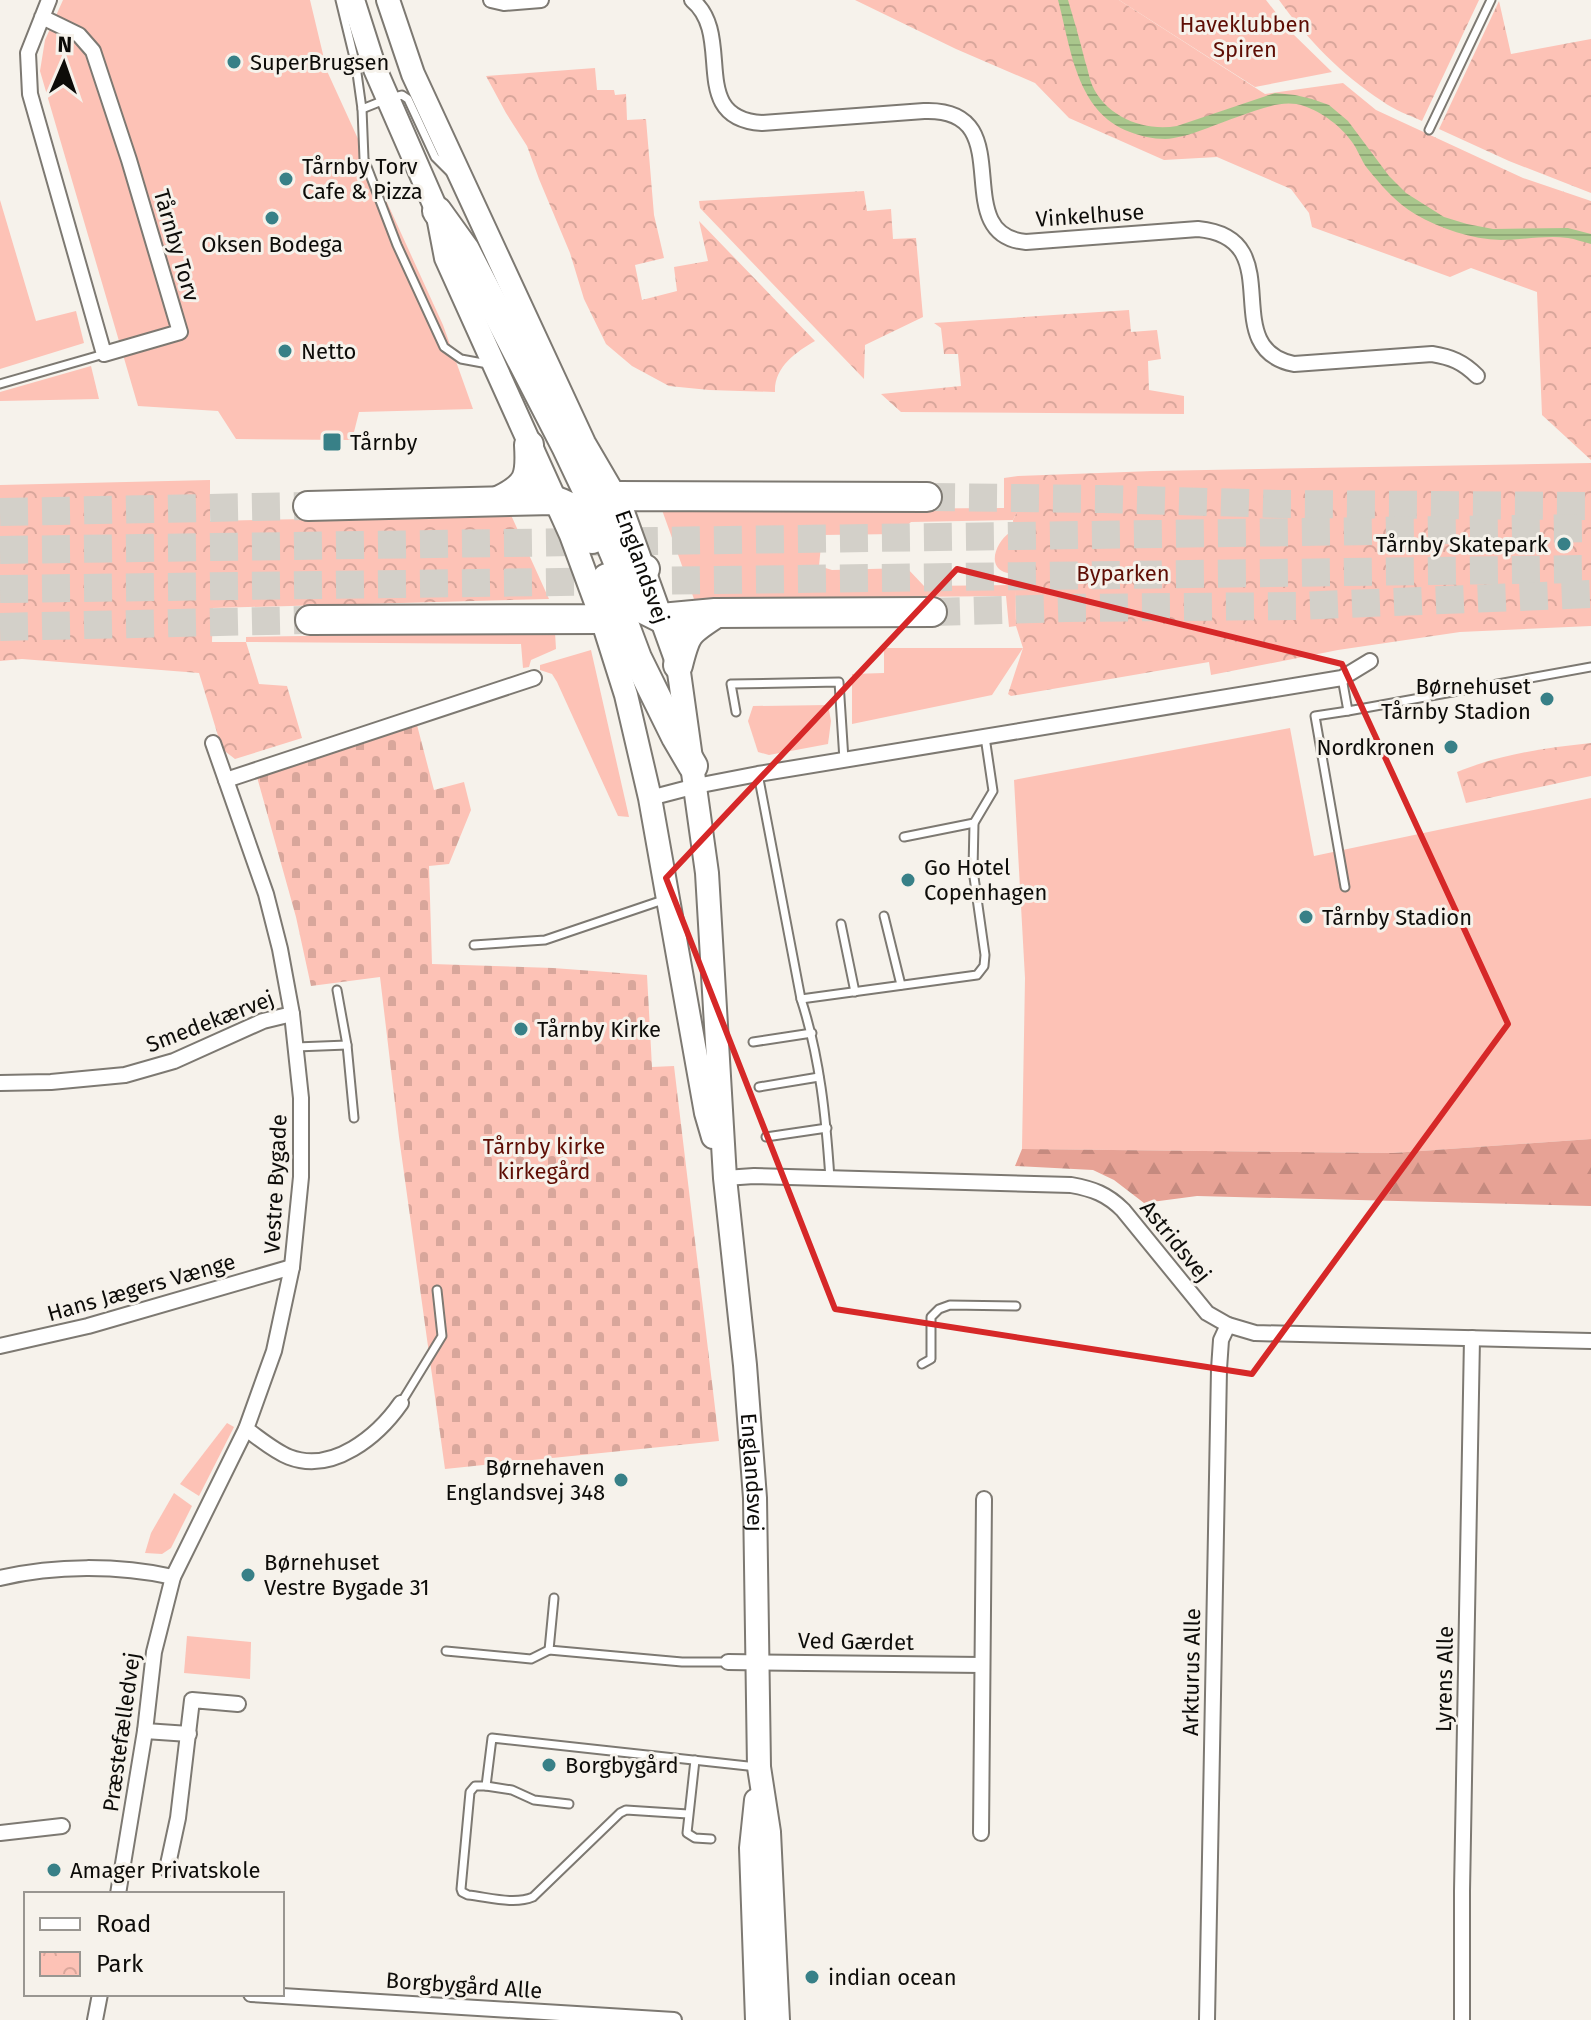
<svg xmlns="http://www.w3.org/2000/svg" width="1591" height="2020" viewBox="0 0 1591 2020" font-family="'Fira Sans',sans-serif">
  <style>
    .green { fill: #fdc2b6 }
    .forest { fill: url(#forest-firs) }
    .cemetery { fill: url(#cemetery-stones) }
    .park { fill: url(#park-crowns) }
    .water { fill: url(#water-rules) }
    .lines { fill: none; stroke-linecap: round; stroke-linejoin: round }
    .highway-tunnel { stroke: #d3d0c9; stroke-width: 28; stroke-dasharray: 28 14; stroke-linecap: butt }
    .lane-casing { stroke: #7d7972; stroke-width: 11 }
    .street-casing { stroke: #7d7972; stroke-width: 18 }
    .secondary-casing { stroke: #7d7972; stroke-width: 26 }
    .highway-casing { stroke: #7d7972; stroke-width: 32 }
    .lane { stroke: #fff; stroke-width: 7 }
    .street { stroke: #fff; stroke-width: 14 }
    .secondary { stroke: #fff; stroke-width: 22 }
    .highway { stroke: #fff; stroke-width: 28 }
    .marked { fill: none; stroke: #d62828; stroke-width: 6; stroke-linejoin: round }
    .poi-dot { fill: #388087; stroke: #f6f2eb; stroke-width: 3 }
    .labels { text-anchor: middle; stroke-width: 6; stroke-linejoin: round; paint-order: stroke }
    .park-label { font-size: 22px; fill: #5e0d04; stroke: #f6f2eb }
    .poi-label { font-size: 22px; fill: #0d0c09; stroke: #f6f2eb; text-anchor: start }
    .street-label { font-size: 22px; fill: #0d0c09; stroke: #f6f2eb }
  </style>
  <defs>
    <pattern id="forest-firs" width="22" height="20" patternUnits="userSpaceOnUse" patternTransform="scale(2)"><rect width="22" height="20" fill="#e7a295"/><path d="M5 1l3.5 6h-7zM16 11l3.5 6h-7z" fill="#c58a7f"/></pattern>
    <pattern id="cemetery-stones" width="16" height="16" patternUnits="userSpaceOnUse" patternTransform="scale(2)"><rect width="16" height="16" fill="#fdc2b6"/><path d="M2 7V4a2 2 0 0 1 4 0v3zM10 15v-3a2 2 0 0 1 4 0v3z" fill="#d8a69b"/></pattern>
    <pattern id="park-crowns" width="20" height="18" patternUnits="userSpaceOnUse" patternTransform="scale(2)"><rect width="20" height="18" fill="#fdc2b6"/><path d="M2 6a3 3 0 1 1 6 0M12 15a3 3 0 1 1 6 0" fill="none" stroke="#d8a69b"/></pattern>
    <pattern id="water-rules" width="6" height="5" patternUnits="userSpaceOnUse" patternTransform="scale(2)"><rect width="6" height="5" fill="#a9c68c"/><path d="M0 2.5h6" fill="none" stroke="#90a977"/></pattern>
  </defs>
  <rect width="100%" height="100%" fill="#f6f2eb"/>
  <g class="green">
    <polygon points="63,0 310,0 327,71 443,325 473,409 359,412 352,440 236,439 218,411 138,406 40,71 45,40"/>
    <polygon points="1119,0 1266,0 1291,32 1332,72 1255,87"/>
    <polygon points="0,200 36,321 76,311 84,343 0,369"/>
    <polygon points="91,366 99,399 0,401 0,392"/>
    <polygon points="1018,476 1018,510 1013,520 911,522 897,534 822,535 819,566 832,570 907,568 924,586 1015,585 1016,626 1009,627 1006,596 694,599 662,510 1004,508 1004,478"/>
    <path d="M1028,527L1018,574C1013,573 1009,574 1004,572C986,564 998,541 1009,533C1015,530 1022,529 1028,527Z"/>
    <polygon points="555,632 556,649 531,660 529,667 523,668 521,644 246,642 246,637"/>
    <polygon points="884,648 1023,648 992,695 852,724 852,674 884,673"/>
    <polygon points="591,650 629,817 618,816 557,682 552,674 540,670 540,665"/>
    <polygon points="828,705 831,721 828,744 769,755 758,752 748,721 753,706"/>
    <polygon points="1290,728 1314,856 1591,798 1591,1139 1393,1153 1022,1149 1025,978 1014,780"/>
    <polygon points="227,1423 234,1427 199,1496 180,1484"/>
    <polygon points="174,1493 192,1506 171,1548 162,1554 145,1553 151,1533"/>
    <polygon points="187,1636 251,1642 250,1679 184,1673"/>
  </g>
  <polygon class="forest" points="1591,1139 1591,1206 1197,1196 1144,1203 1114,1180 1093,1170 1015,1166 1022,1149 1393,1153"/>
  <polygon class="cemetery" points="417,725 434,790 464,782 471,810 449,864 429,866 432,964 553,968 647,975 652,1067 674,1066 719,1441 445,1469 399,1137 380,977 311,986 296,917 257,777"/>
  <g class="park">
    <polygon points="855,0 1119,0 1265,94 1343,83 1376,110 1523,178 1591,201 1591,460 1542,415 1537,292 1471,268 1450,277 1312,227 1309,213 1291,189 1217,157 1164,160 1069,118 1035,83 956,49"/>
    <path d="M1279,0H1479L1422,121C1409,115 1394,110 1382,101C1342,75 1307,39 1279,0Z"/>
    <polygon points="1499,1 1511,54 1591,39 1591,193 1509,161 1439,129"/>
    <path d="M595,68L597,90H614L615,95L626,94L627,120L646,119L654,215L664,258L635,265L642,300L677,291L674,267L708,261L699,221L815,341C796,352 774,367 775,392L709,390L669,386L632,366L606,344L584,299L570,253L539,179L527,146L506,113L486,76Z"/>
    <polygon points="864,191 867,211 891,209 893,239 916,238 923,317 865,345 864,379 700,208 699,201"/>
    <polygon points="1129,310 1131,332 1157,330 1161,359 1148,361 1149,390 1184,396 1184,414 901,412 881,394 961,386 958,354 944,354 941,328 934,323"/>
    <polygon points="1591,463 1591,626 1460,632 1338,650 1211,675 1209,662 1011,696 1008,694 1023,648 1016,626 1013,520 1018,510 1018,476 1153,471"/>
    <polygon points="210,480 210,521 511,515 549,599 213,608 212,642 246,642 259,684 287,686 302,738 235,759 222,749 199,673 22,659 0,661 0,485"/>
    <path d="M1591,743V776L1466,803L1457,772C1501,754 1544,748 1591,743Z"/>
  </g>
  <path class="water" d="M1058,0H1068C1074,20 1080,41 1085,61C1088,69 1089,78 1092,85C1106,117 1145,132 1177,126L1275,93L1295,95L1312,99L1329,105L1348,121L1389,176L1406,193L1444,217L1467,224L1493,229L1568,228L1591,234V244C1583,242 1575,239 1568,238C1546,235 1523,240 1501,240C1471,239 1441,229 1415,214C1396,203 1381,185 1367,168C1361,160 1358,150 1352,142C1342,127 1322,112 1304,106C1283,99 1260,109 1240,116C1218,123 1188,138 1165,139C1152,139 1141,136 1130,132C1076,112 1071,48 1058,0Z"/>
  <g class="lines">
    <g class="highway-tunnel">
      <polyline points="927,497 1103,499 1282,504 1591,506"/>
      <polyline points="0,512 308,506"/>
      <polyline points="0,550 1591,528"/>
      <polyline points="0,589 1591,569"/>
      <polyline points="932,612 1067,608 1297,606 1591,594"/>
      <polyline points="0,627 310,620"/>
    </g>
    <defs>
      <g id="lane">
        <polyline points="340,0 356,66 362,109 364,159 397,245 444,347 461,359 488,364"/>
        <polyline points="362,109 387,99 402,95 408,99 435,157 449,171"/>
        <polyline points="1429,130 1491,0"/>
        <polyline points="0,384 104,354"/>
        <polyline points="1342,678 1348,711 1591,667"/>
        <polyline points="736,712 731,684 839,682 844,760"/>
        <path d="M758,774L801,999C820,1057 826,1118 830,1179"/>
        <polyline points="904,837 974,823"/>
        <polyline points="1345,887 1315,716 1348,711"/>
        <polyline points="884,916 901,985"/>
        <polyline points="841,924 855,992"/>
        <polyline points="474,945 545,940 666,899"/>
        <polyline points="337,990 347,1045 354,1118"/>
        <polyline points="801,999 977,975 984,966 985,955 973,870 974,823 993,791 985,737"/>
        <polyline points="753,1042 812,1033"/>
        <polyline points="296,1047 347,1045"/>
        <polyline points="759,1087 819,1077"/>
        <polyline points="766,1137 827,1128"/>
        <polyline points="922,1364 931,1359 931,1317 939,1309 950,1305 1016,1306"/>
        <polyline points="401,1403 442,1336 437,1290"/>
        <polyline points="554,1598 549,1650 682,1662 728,1662"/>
        <polyline points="446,1651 531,1659 549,1650"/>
        <polyline points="695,1760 687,1833 695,1838 711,1839"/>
        <polyline points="486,1786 512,1790 534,1800 569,1804"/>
        <path d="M688,1814L626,1810L620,1813L533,1897C514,1905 488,1897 468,1895L462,1892L461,1889L470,1792L475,1786H486L492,1738L757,1767"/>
      </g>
      <g id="street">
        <polyline points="491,0 504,3 541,0"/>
        <path d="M692,0C736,36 686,118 762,123L924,111C1024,107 945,235 1026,242L1198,229C1293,238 1214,348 1294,364L1432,354C1451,357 1463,362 1477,376"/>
        <polyline points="42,17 79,35 93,51 129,160 180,332 104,354 30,94 28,53 49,0"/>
        <polyline points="226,780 534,678"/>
        <polyline points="650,798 696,786 758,774 1342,678 1370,661"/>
        <polyline points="0,1083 51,1082 125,1075 174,1061 263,1021 292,1014"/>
        <path d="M725,1178L754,1176L1071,1185C1093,1189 1107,1194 1123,1210L1207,1313L1228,1325L1255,1333L1591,1341"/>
        <polyline points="0,1346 88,1326 292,1267"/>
        <path d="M246,1429C259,1438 274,1451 289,1457C333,1474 378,1436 401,1403"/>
        <path d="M0,1578C55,1565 118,1565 173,1577"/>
        <polyline points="728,1662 982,1665"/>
        <polyline points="145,1731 189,1734"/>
        <polyline points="0,1833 62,1826"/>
        <polyline points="981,1833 984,1499"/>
        <polyline points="167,1869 178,1818 192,1700 238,1704"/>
        <polyline points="118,1894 145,1731 154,1652 173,1577 246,1429 274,1351 292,1267 301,1177 301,1098 292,1014 280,949 266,894 213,743"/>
        <polyline points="251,1994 674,2020"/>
        <polyline points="95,2020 100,1994"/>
        <polyline points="1207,2020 1219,1369 1221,1340 1228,1325"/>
        <polyline points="1462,2020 1462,1891 1472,1338"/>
      </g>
      <g id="secondary">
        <polyline points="353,0 375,69 437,211 446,258 571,535 602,619 626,695 650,798 706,1113 713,1137"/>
        <path id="s1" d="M388,0L413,74L584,443L615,496L624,515L678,665L707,873L725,1178L745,1365L755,1498L759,1767L769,1832L778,2020"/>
        <polyline points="756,1800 751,1848 757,2020"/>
      </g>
      <g id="highway">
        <polyline points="437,211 465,250 566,446 594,505 632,595 641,608 661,618 715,613 932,612"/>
        <path d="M498,501C529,486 531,477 529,445"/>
        <path d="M308,506L553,500C580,509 581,514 592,539"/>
        <polyline points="583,519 594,505 615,496 927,497"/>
        <polyline points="607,578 637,658 676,737 693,766"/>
        <path d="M310,620L602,619C626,605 632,593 645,569"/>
        <path d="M678,665C686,633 687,632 715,614"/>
      </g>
    </defs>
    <use href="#lane" class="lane-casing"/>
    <use href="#street" class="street-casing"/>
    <use href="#secondary" class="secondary-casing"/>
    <use href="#highway" class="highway-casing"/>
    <use href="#lane" class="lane"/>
    <use href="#street" class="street"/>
    <use href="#secondary" class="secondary"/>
    <use href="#highway" class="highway"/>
  </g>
  <path class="marked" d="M957,569L1342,664L1508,1024L1252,1374L835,1309L666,878Z"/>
  <g class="poi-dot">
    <circle cx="234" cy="62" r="8"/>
    <circle cx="286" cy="179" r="8"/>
    <circle cx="272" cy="218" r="8"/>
    <circle cx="285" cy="351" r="8"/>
    <rect x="322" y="432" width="20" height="20" rx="4"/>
    <circle cx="1564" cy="544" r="8"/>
    <circle cx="1547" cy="699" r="8"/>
    <circle cx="1451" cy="747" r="8"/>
    <circle cx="908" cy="880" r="8"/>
    <circle cx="1306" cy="917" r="8"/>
    <circle cx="521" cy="1029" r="8"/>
    <circle cx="621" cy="1480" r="8"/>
    <circle cx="248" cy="1575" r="8"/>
    <circle cx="549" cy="1765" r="8"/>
    <circle cx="54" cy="1870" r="8"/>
    <circle cx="812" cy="1977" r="8"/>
  </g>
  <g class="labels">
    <g class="park-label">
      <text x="1245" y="32">Haveklubben<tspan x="1245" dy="25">Spiren</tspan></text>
      <text x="1123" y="581">Byparken</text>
      <text x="544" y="1154">Tårnby kirke<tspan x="544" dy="25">kirkegård</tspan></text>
    </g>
    <g class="poi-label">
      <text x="250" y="70">SuperBrugsen</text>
      <text x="302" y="174">Tårnby Torv<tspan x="302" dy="25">Cafe &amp; Pizza</tspan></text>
      <text x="272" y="252" text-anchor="middle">Oksen Bodega</text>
      <text x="301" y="359">Netto</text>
      <text x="350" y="450">Tårnby</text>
      <text x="1548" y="552" text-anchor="end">Tårnby Skatepark</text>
      <text x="1531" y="694" text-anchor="end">Børnehuset<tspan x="1531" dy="25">Tårnby Stadion</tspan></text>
      <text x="1435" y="755" text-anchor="end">Nordkronen</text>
      <text x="924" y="875">Go Hotel<tspan x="924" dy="25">Copenhagen</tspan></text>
      <text x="1322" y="925">Tårnby Stadion</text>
      <text x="537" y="1037">Tårnby Kirke</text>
      <text x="605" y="1475" text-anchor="end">Børnehaven<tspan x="605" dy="25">Englandsvej 348</tspan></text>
      <text x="264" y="1570">Børnehuset<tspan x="264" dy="25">Vestre Bygade 31</tspan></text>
      <text x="565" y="1773">Borgbygård</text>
      <text x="70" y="1878">Amager Privatskole</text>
      <text x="828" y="1985">indian ocean</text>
    </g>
    <g class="street-label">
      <text transform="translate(1090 215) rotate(-4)" y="8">Vinkelhuse</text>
      <text transform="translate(177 245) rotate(74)" y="8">Tårnby Torv</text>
      <text dy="8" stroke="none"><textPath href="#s1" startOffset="622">Englandsvej</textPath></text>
      <text transform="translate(210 1021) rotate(-21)" y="8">Smedekærvej</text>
      <text transform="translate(275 1184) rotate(-87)" y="8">Vestre Bygade</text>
      <text transform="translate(1176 1241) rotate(51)" y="8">Astridsvej</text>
      <text transform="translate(141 1287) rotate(-16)" y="8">Hans Jægers Vænge</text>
      <text dy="8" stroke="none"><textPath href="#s1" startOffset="1538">Englandsvej</textPath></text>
      <text transform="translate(856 1641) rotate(1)" y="8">Ved Gærdet</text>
      <text transform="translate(1191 1672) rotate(-89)" y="8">Arkturus Alle</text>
      <text transform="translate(1444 1679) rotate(-89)" y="8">Lyrens Alle</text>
      <text transform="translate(121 1732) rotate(-82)" y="8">Præstefælledvej</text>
      <text transform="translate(464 1985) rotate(4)" y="8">Borgbygård Alle</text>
    </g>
  </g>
  <rect x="24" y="1892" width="260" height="104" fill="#f6f2eb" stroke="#999691" stroke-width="2"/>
  <rect x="40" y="1918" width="40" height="12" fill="#ffffff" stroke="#999691" stroke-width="2"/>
  <text x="96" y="1932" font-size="24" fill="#0d0c09">Road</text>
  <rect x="40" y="1952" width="40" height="24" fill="url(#park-crowns)" stroke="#999691" stroke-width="2"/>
  <text x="96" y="1972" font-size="24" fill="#0d0c09">Park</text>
  <g transform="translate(64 64) rotate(2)" stroke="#f6f2eb" stroke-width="6" paint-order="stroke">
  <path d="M0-6L14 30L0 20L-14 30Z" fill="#0d0c09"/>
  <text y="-12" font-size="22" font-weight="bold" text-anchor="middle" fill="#0d0c09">N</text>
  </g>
</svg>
